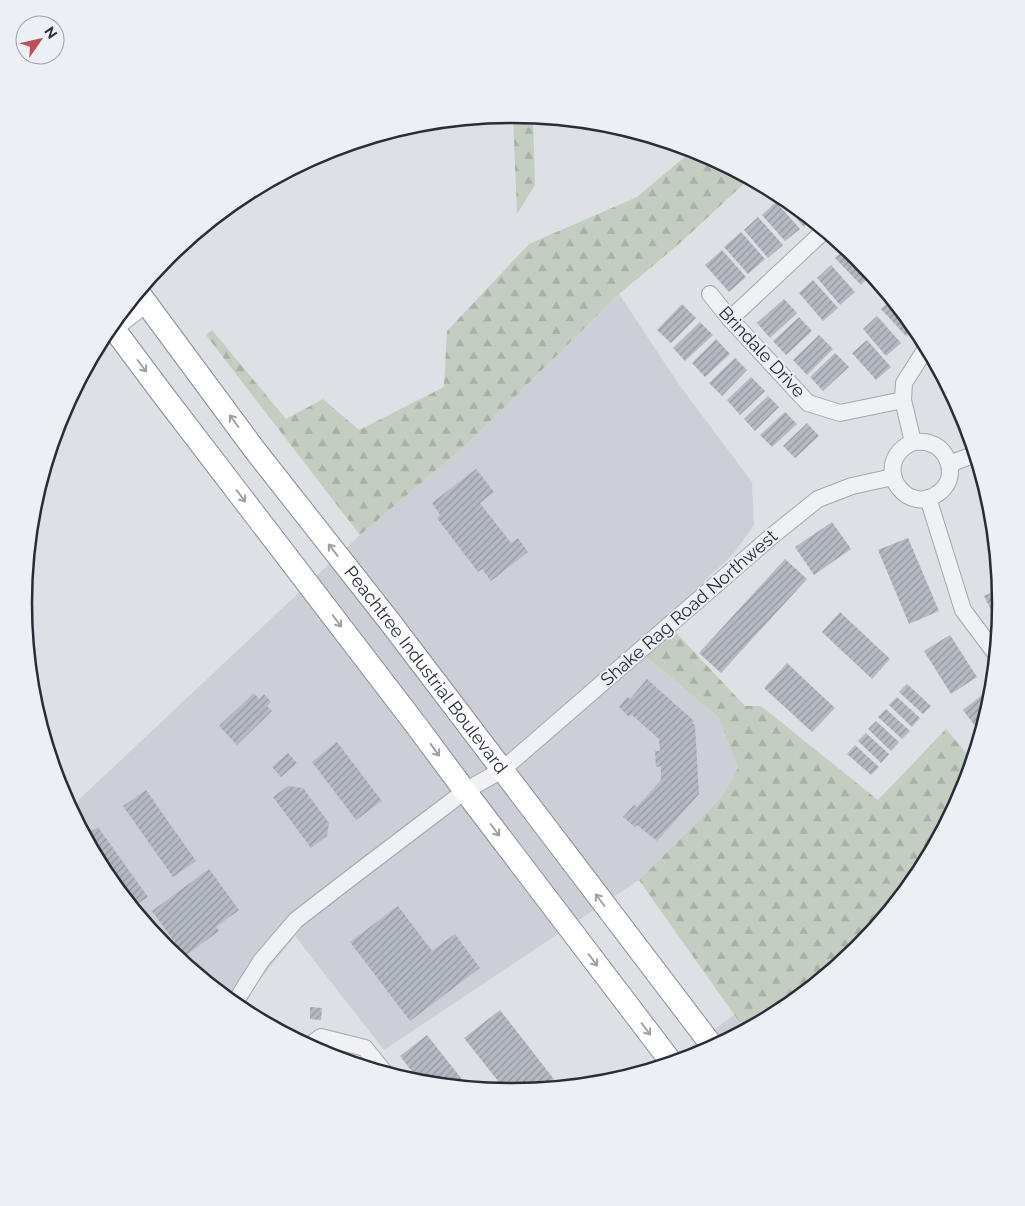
<svg xmlns="http://www.w3.org/2000/svg" width="1025" height="1206" viewBox="0 0 1025 1206" font-family="Raleway,sans-serif">
  <style>
    .built { fill: #cccfd6 }
    .forest { fill: url(#forest-firs) }
    .building { fill: url(#building-hatch) }
    .lines { fill: none; stroke-linecap: round; stroke-linejoin: round }
    .minor-casing { stroke: #a3a7ae; stroke-width: 18 }
    .major-casing { stroke: #9ea3b0; stroke-width: 22 }
    .highway-casing { stroke: #868c9a; stroke-width: 24 }
    .minor { stroke: #eff1f4; stroke-width: 16 }
    .major { stroke: #fff; stroke-width: 20 }
    .highway { stroke: #fff; stroke-width: 22 }
    .oneway { stroke: #9ea0a6 }
    .labels { text-anchor: middle; stroke-width: 4; stroke-linejoin: round; paint-order: stroke }
    .street-label { font-size: 18px; fill: #282d3a; stroke: #eceff3 }
    .rim { fill: none; stroke: #282d3a; stroke-width: 2.5 }
  </style>
  <defs>
    <pattern id="forest-firs" width="22" height="20" patternUnits="userSpaceOnUse" patternTransform="scale(1.25)"><rect width="22" height="20" fill="#c2cebf"/><path d="M5 1l3.5 6h-7zM16 11l3.5 6h-7z" fill="#a7b1a5"/></pattern>
    <pattern id="building-hatch" width="6" height="6" patternUnits="userSpaceOnUse" patternTransform="scale(1.25)"><rect width="6" height="6" fill="#b5b9c1"/><path d="M-1 1l2-2M0 6l6-6M5 7l2-2" fill="none" stroke="#93979e"/></pattern>
  </defs>
  <rect width="100%" height="100%" fill="#dde0e5"/>
  <g class="built">
    <polygon points="619,294 680,386 752,482 754,525 734,553 664,620 634,646 719,718 738,768 721,798 639,880 384,1050 295,936 238,1007 167,948 106,874 70,808 360,535 468,443"/>
    <polygon points="734,1015 745,1030 699,1055 677,1061 687,1049"/>
  </g>
  <g class="forest">
    <polygon points="513,114 533,116 535,185 517,214"/>
    <polygon points="693,150 700,152 750,178 680,243 619,294 468,443 360,535 206,335 212,330 286,419 323,399 359,430 444,387 447,331 529,244 637,197"/>
    <polygon points="664,620 745,706 761,706 878,800 946,729 973,761 964,790 919,875 858,949 784,1010 745,1030 639,880 721,798 738,768 719,718 634,646"/>
  </g>
  <g class="building">
    <polygon points="783,196 784,197 812,220 804,227 780,199"/>
    <polygon points="776,202 800,229 785,241 762,215"/>
    <polygon points="758,217 783,245 768,258 744,230"/>
    <polygon points="741,232 765,259 748,274 724,247"/>
    <polygon points="847,248 858,258 872,274 861,285 835,258"/>
    <polygon points="722,250 746,277 729,292 705,265"/>
    <polygon points="831,265 855,292 840,305 817,278"/>
    <polygon points="813,280 838,308 823,321 799,293"/>
    <polygon points="784,299 797,313 770,338 757,323"/>
    <polygon points="892,299 916,328 906,336 881,309"/>
    <polygon points="682,304 696,318 671,343 657,330"/>
    <polygon points="877,316 901,343 886,356 863,329"/>
    <polygon points="799,317 812,331 786,355 773,341"/>
    <polygon points="700,322 713,335 685,361 673,348"/>
    <polygon points="819,335 833,349 807,375 793,360"/>
    <polygon points="716,339 730,354 705,377 692,363"/>
    <polygon points="867,340 891,367 876,380 852,353"/>
    <polygon points="835,353 849,367 823,391 810,377"/>
    <polygon points="735,358 747,370 722,396 709,383"/>
    <polygon points="751,377 765,391 740,415 727,400"/>
    <polygon points="768,396 779,407 755,431 744,419"/>
    <polygon points="785,412 797,424 772,447 760,435"/>
    <polygon points="807,423 819,436 795,458 783,446"/>
    <polygon points="476,469 494,492 480,503 511,543 518,538 528,552 491,581 482,569 478,572 437,518 440,515 432,503"/>
    <polygon points="832,522 851,549 814,575 795,547"/>
    <polygon points="908,538 939,611 909,624 878,550"/>
    <polygon points="785,559 807,579 721,673 699,653"/>
    <polygon points="993,592 1001,607 1001,610 993,614 984,596"/>
    <polygon points="840,612 890,659 872,679 822,632"/>
    <polygon points="950,635 977,677 951,694 924,651"/>
    <polygon points="787,663 835,708 812,732 764,688"/>
    <polygon points="647,679 694,721 692,723 695,725 699,794 657,841 637,825 635,827 623,817 634,805 637,807 661,780 661,766 656,767 655,751 660,751 659,739 631,714 629,717 619,707 627,697 630,699"/>
    <polygon points="907,684 931,706 923,714 899,692"/>
    <polygon points="986,692 991,700 981,734 963,710"/>
    <polygon points="254,693 259,699 264,694 271,702 267,706 272,711 237,745 219,726"/>
    <polygon points="897,697 920,718 912,727 889,705"/>
    <polygon points="886,709 910,731 902,739 878,717"/>
    <polygon points="876,721 899,742 891,751 868,729"/>
    <polygon points="866,733 889,754 881,763 858,741"/>
    <polygon points="337,742 382,801 356,820 312,762"/>
    <polygon points="855,745 879,767 871,775 847,754"/>
    <polygon points="288,753 297,763 281,777 272,767"/>
    <polygon points="288,786 303,788 329,823 327,836 311,848 273,797"/>
    <polygon points="146,790 196,861 173,877 123,806"/>
    <polygon points="98,827 148,897 133,907 106,874 85,835"/>
    <polygon points="209,869 239,910 216,927 219,931 185,956 152,911"/>
    <polygon points="398,906 432,951 455,934 480,968 410,1021 350,942"/>
    <polygon points="310,1007 322,1008 321,1020 310,1019"/>
    <polygon points="500,1010 560,1087 512,1092 506,1091 464,1038"/>
    <polygon points="427,1035 468,1087 421,1083 400,1056"/>
  </g>
  <g class="lines">
    <defs>
      <g id="minor">
        <polyline points="710,294 730,319 808,403 840,413 903,400"/>
        <polyline points="730,319 825,230"/>
        <path d="M913,442C918,442 924,441 929,443C944,447 953,464 949,479C947,485 942,491 937,494C909,514 877,474 901,450C904,447 909,444 913,442Z"/>
        <polyline points="913,442 903,400 904,383 925,350 927,347"/>
        <polyline points="949,464 976,454"/>
        <polyline points="928,498 963,610 996,654"/>
        <polyline points="234,1004 261,961 296,920 357,873 465,791 502,770 772,536 818,499 852,486 893,477"/>
        <polyline points="309,1046 321,1037 365,1048 385,1073"/>
      </g>
      <polyline id="major" points="113,327 146,302"/>
      <g id="highway">
        <path id="s1" d="M138,292L254,449L390,622L713,1047"/>
        <polyline points="111,325 164,396 416,725 465,791 672,1063"/>
      </g>
    </defs>
    <use href="#minor" class="minor-casing"/>
    <use href="#major" class="major-casing"/>
    <use href="#highway" class="highway-casing"/>
    <use href="#minor" class="minor"/>
    <use href="#major" class="major"/>
    <use href="#highway" class="highway"/>
  </g>
  <defs><path id="oneway-shaft" d="M-6 0H5M1.5-3L5.5 0L1.5 3" fill="none" stroke-width="1.6" stroke-linecap="round" stroke-linejoin="round" transform="scale(1.25)"/></defs>
  <g class="oneway">
    <use href="#oneway-shaft" transform="translate(142 366) rotate(53)"/>
    <use href="#oneway-shaft" transform="translate(234 421) rotate(-127)"/>
    <use href="#oneway-shaft" transform="translate(241 496) rotate(53)"/>
    <use href="#oneway-shaft" transform="translate(333 550) rotate(-128)"/>
    <use href="#oneway-shaft" transform="translate(337 621) rotate(53)"/>
    <use href="#oneway-shaft" transform="translate(435 750) rotate(54)"/>
    <use href="#oneway-shaft" transform="translate(495 830) rotate(53)"/>
    <use href="#oneway-shaft" transform="translate(600 900) rotate(-127)"/>
    <use href="#oneway-shaft" transform="translate(593 960) rotate(53)"/>
    <use href="#oneway-shaft" transform="translate(646 1029) rotate(53)"/>
  </g>
  <g class="labels">
    <g class="street-label">
      <text transform="translate(762 352) rotate(47)" y="6">Brindale Drive</text>
      <text transform="translate(689 608) rotate(-41)" y="6">Shake Rag Road Northwest</text>
      <text dy="6" stroke="none"><textPath href="#s1" startOffset="475">Peachtree Industrial Boulevard</textPath></text>
    </g>
  </g>
  <path d="M0 0H1025V1206H0ZM32 603a480 480 0 1 1 960 0a480 480 0 1 1-960 0Z" fill="#eceff3" fill-rule="evenodd"/>
  <path class="rim" d="M32 603a480 480 0 1 1 960 0a480 480 0 1 1-960 0Z"/>
  <g transform="translate(40 40) rotate(56)"><circle r="24" fill="#eceff3" stroke="#9ea1a9"/>
  <path d="M0-4L9 19L0 12L-9 19Z" fill="#bf4e55"/>
  <text y="-8" font-size="14" font-weight="bold" text-anchor="middle" fill="#282d3a">N</text>
  </g>
</svg>
